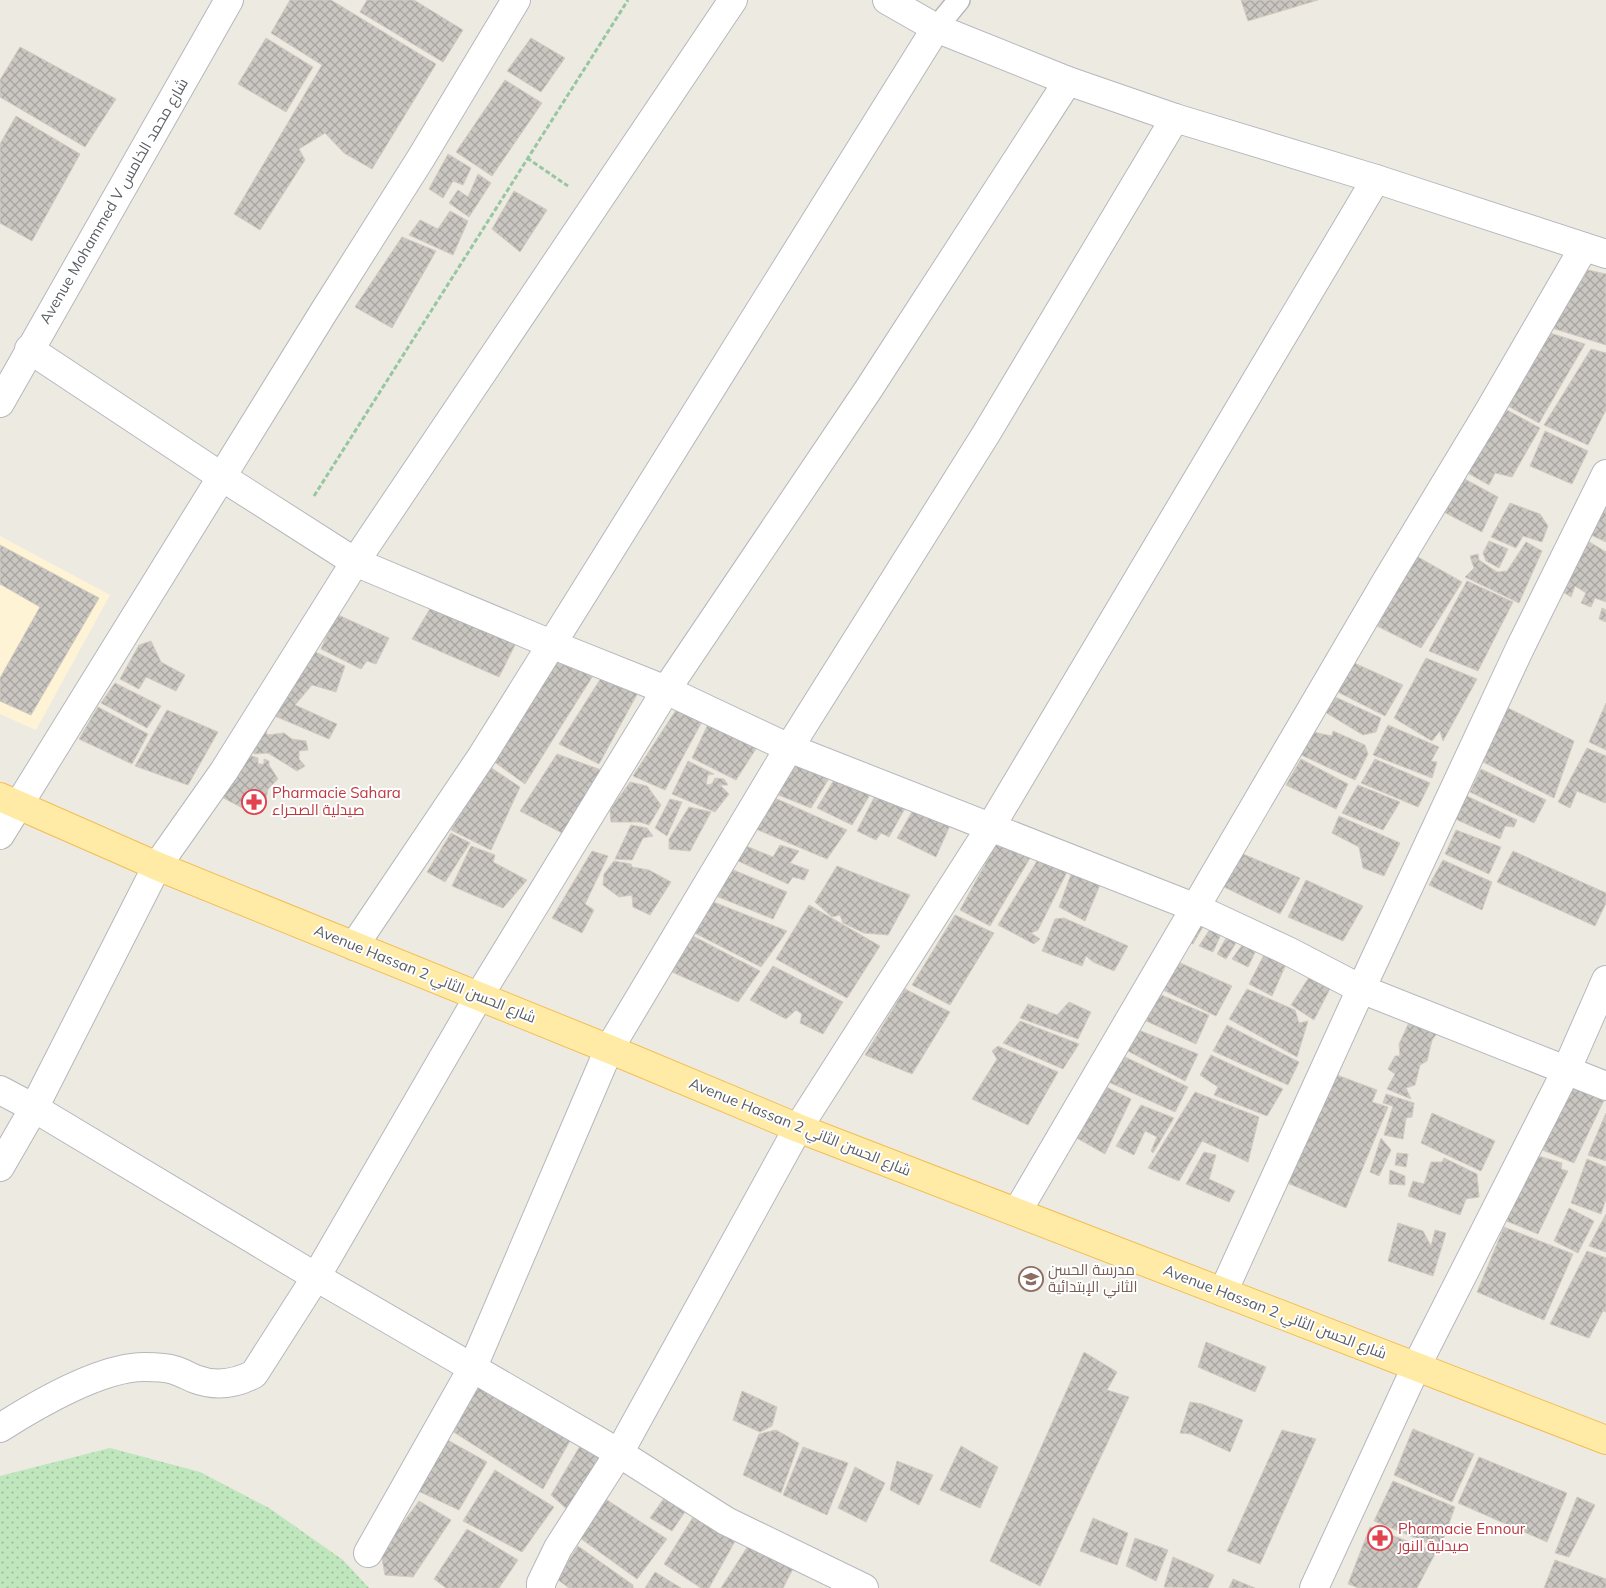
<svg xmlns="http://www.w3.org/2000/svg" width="1606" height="1588" viewBox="0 0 1606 1588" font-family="Mulish,Cairo,sans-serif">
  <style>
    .commercial { fill: #fef3d5 }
    .grass { fill: url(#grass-dots) }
    .building { fill: url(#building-cross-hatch); stroke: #d2cbc0 }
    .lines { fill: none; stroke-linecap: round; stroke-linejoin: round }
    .service-casing { stroke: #b4b8bc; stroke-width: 24 }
    .minor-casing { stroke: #b4b8bc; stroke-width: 30 }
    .primary-casing { stroke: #f4be54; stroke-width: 30 }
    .path { stroke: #96c7a1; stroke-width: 3; stroke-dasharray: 5 2.5; stroke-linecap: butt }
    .service { stroke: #fff; stroke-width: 21 }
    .minor { stroke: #fff; stroke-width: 28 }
    .primary { stroke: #ffeba5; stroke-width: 28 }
    .labels { text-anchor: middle; stroke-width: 4; stroke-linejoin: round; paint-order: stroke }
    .street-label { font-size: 15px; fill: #5a5e63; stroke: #fff }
    .health-label { font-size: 15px; fill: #be3a42; stroke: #fff; text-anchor: start }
    .education-label { font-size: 15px; fill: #785e54; stroke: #fff; text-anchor: start }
  </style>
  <defs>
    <pattern id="grass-dots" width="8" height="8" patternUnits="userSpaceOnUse" patternTransform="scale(1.25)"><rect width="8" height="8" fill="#bfe6bd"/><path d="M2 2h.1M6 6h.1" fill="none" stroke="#9ebe9d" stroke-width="1.8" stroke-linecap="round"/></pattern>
    <pattern id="building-cross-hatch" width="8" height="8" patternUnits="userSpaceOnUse" patternTransform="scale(1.25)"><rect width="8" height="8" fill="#cac6c1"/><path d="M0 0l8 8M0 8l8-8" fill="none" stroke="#a7a4a0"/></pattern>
  </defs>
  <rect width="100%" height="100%" fill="#edeae1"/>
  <polygon class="commercial" points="0,536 110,595 36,730 0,714"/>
  <polygon class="grass" points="110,1448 200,1472 269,1508 343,1560 369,1588 0,1588 0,1476"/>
  <g class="building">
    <polygon points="290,0 331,0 436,64 372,169 344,153 325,133 299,149 305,160 260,230 234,214 322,65 271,33"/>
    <polygon points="367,0 414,0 463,30 443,62 360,12"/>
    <polygon points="1241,0 1318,0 1248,21"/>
    <polygon points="266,38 313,67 286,112 238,84"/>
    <polygon points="531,38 565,58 541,92 507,71"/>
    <polygon points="20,47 116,99 85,147 0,97 0,80"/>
    <polygon points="505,80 542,103 492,176 456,152"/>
    <polygon points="16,116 80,154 32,241 0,223 0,144"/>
    <polygon points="448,154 471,168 463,185 453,181 443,198 429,189"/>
    <polygon points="478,174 491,183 469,217 449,203 458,190 468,197"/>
    <polygon points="514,191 547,210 520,252 492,229"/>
    <polygon points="450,211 468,221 453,255 409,235 420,220 438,229"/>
    <polygon points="402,237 436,251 392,328 355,307"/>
    <polygon points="1588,270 1606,274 1606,345 1552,328"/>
    <polygon points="1547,332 1585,344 1539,423 1506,405"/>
    <polygon points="1591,349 1606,353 1606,410 1588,445 1544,425"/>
    <polygon points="1507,410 1540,428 1512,477 1495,473 1489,485 1466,472"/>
    <polygon points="1545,431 1588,451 1572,484 1530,466"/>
    <polygon points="1461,477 1498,497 1482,532 1438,509"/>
    <polygon points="1510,503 1540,514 1548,526 1542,542 1523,536 1516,548 1491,537"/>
    <polygon points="1606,506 1606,542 1591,535"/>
    <polygon points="1583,538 1606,552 1606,602 1595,598 1591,607 1581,603 1586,593 1575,586 1571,597 1563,592 1569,584 1562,579"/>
    <polygon points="1489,541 1508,549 1499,568 1486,561 1483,553"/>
    <polygon points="1526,542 1542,551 1519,603 1465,577 1474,568 1470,556 1478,554 1479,560 1497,572 1507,571"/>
    <polygon points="0,545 99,598 31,715 0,701 0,678 40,607 0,584"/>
    <polygon points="1411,553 1462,582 1421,648 1377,626 1398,589 1395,580"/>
    <polygon points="1467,581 1513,602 1478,671 1429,651"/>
    <polygon points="431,607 518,639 499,677 412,639"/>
    <polygon points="1602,608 1606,610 1606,622 1599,619"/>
    <polygon points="336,614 389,638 376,664 367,661 361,669 321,649"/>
    <polygon points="151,641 161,662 185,675 176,691 146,677 139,689 120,679 139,645"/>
    <polygon points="311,650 345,666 336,692 312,685 295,705 337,724 329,739 270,714"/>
    <polygon points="554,654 594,674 525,784 493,761"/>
    <polygon points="1426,658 1477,679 1443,741 1440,731 1432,741 1394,718"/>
    <polygon points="1352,662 1403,685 1385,716 1332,689"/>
    <polygon points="603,675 640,689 599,764 559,744"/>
    <polygon points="115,683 161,706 147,728 101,703"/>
    <polygon points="1333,696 1381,718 1376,732 1363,735 1325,712"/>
    <polygon points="1606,703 1606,750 1589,742"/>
    <polygon points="1504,706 1574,741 1554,798 1479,760"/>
    <polygon points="98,707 148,734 132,764 79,739"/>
    <polygon points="678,707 704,718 665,790 633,776"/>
    <polygon points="167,710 218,732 188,785 135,766"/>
    <polygon points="710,720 761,741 736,780 692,758"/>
    <polygon points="1388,725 1439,747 1431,761 1437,762 1432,778 1373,755"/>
    <polygon points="266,728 267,735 284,733 292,739 306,741 308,750 299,751 299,759 305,766 297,771 268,753 254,754 252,738"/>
    <polygon points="1333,731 1365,745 1368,754 1355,780 1299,754 1313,732 1332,736"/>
    <polygon points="1587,748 1606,756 1606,802 1605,803 1577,791 1570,808 1558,802"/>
    <polygon points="557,754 604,771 564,834 520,811"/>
    <polygon points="249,755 258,758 258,764 264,764 264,759 269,761 269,765 278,779 268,789 266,799 252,813 216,794"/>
    <polygon points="791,758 831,775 811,808 771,792"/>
    <polygon points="1301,759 1348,784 1336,809 1286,785"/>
    <polygon points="1375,759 1430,783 1418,807 1361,783"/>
    <polygon points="688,761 714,774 708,775 706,785 712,784 715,778 724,779 728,785 720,785 729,794 715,812 672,794"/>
    <polygon points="490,767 520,787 491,850 451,830"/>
    <polygon points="1481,769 1546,800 1534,823 1470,792"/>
    <polygon points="837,775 874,788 852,825 817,808"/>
    <polygon points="630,782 647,786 661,805 649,825 640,822 611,822 610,810"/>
    <polygon points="1358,785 1400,802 1383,830 1342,813"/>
    <polygon points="877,792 908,803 889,837 881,833 876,840 857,831"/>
    <polygon points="768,795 847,830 827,859 751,827"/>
    <polygon points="1467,796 1517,820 1514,827 1505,826 1500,839 1453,818"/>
    <polygon points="670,799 682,802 667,836 655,828"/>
    <polygon points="916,805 952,821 936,857 897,838"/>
    <polygon points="689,807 711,812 690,851 669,849 669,839"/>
    <polygon points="1339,816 1400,843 1384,876 1363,868 1359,847 1332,833"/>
    <polygon points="631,825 647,828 653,836 643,838 632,860 615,859"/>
    <polygon points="1456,830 1501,847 1489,874 1445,854"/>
    <polygon points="451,833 470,843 445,882 427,872"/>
    <polygon points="999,839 1033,853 990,926 960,910"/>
    <polygon points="780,845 799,851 790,863 809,870 804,880 793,877 788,884 736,860 746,846 773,857"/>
    <polygon points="471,846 495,855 493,862 527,880 503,908 452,886"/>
    <polygon points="592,851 608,856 585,904 594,910 582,933 552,918"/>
    <polygon points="1236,851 1300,878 1280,914 1220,885"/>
    <polygon points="1513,851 1606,893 1606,903 1595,926 1497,882"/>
    <polygon points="1040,856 1068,870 1038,930 1031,933 1040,939 1034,944 998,925"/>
    <polygon points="1443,860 1492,882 1482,910 1429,885"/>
    <polygon points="614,861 631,864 632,867 649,870 671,882 650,915 633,907 632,895 619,897 603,885 604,874"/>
    <polygon points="837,866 910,895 888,935 864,933 843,923 840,915 832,917 815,902"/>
    <polygon points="731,869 787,892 773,919 716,896"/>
    <polygon points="1073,869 1102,880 1085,921 1059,907"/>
    <polygon points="1306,880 1363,906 1343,941 1288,917"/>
    <polygon points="706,899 787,931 761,967 687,929"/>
    <polygon points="809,905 880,946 847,998 776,959"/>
    <polygon points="955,915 994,933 950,1005 912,985"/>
    <polygon points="1064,918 1128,946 1114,971 1093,962 1086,956 1082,966 1042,951 1055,919"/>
    <polygon points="1197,918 1205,923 1193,944 1184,939"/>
    <polygon points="1212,926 1223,930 1213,952 1199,946"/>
    <polygon points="1229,933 1239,938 1226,959 1217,954"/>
    <polygon points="691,935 760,971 738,1002 670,971"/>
    <polygon points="1245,941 1258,946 1248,967 1232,959"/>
    <polygon points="1266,951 1287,962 1272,996 1249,984"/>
    <polygon points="1176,961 1232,986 1216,1016 1161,989"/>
    <polygon points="773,966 843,1002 823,1034 800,1023 802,1014 796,1010 786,1019 750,1000"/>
    <polygon points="1313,971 1334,981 1314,1020 1291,1005"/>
    <polygon points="905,989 950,1012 912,1074 865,1055"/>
    <polygon points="1247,989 1295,1010 1299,1023 1308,1021 1297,1057 1229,1019"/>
    <polygon points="1159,994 1209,1015 1196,1044 1144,1020"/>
    <polygon points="1069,1002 1091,1012 1078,1039 1020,1018 1028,1004 1057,1015"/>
    <polygon points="1412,1016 1442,1027 1432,1040 1427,1061 1420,1065 1415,1085 1406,1088 1411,1099 1387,1089 1395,1074 1388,1069 1395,1056 1400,1056 1399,1044"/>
    <polygon points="1020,1021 1079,1044 1063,1069 1003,1043"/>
    <polygon points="1227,1025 1299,1062 1288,1085 1213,1051"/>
    <polygon points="1136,1029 1198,1054 1185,1081 1124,1049"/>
    <polygon points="998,1046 1058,1072 1028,1125 972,1099 997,1059 992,1051"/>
    <polygon points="1211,1055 1283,1089 1267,1116 1214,1095 1218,1087 1200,1075"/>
    <polygon points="1123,1056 1188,1087 1175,1112 1104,1080"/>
    <polygon points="1337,1075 1377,1090 1372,1102 1388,1107 1346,1208 1285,1182"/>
    <polygon points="1571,1078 1606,1096 1574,1163 1540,1149"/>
    <polygon points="1100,1084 1131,1099 1105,1154 1068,1133"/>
    <polygon points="1195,1092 1259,1117 1248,1162 1202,1141 1179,1181 1148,1168"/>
    <polygon points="1386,1094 1414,1103 1412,1117 1406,1118 1403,1139 1384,1135 1393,1106 1383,1103"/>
    <polygon points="1141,1105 1174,1118 1153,1153 1151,1151 1157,1137 1145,1131 1134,1155 1116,1146"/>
    <polygon points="1432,1113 1495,1141 1481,1171 1421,1143"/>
    <polygon points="1606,1113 1606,1161 1588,1155"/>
    <polygon points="1381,1138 1391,1150 1379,1176 1370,1172"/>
    <polygon points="1204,1152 1216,1155 1209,1179 1235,1191 1229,1202 1186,1184"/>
    <polygon points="1397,1153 1408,1154 1406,1167 1395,1165"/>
    <polygon points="1535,1155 1562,1163 1561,1169 1568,1171 1538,1234 1504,1220"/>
    <polygon points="1444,1158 1477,1174 1479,1197 1466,1199 1460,1215 1408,1196 1413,1181 1424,1184 1431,1162 1442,1162"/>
    <polygon points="1587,1159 1606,1167 1606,1199 1601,1214 1571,1203"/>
    <polygon points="1390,1170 1405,1176 1405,1185 1389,1184"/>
    <polygon points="1569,1208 1594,1221 1578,1253 1554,1241"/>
    <polygon points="1606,1214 1606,1252 1589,1246"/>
    <polygon points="1398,1223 1423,1231 1431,1246 1435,1230 1446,1233 1433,1276 1388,1261"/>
    <polygon points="1504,1227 1573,1254 1544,1320 1477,1292"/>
    <polygon points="1587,1251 1606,1258 1606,1312 1603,1311 1589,1338 1550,1324"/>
    <polygon points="1206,1342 1266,1367 1255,1392 1198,1367"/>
    <polygon points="1084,1352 1117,1372 1107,1390 1129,1397 1040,1586 990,1561"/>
    <polygon points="477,1385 571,1439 543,1489 452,1431"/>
    <polygon points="742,1391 777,1407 772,1426 760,1432 733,1420"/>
    <polygon points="1190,1402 1202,1404 1243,1420 1230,1452 1191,1434 1180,1433"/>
    <polygon points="1413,1429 1474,1454 1452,1502 1394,1475"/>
    <polygon points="776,1430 799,1443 781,1493 743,1475 759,1434"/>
    <polygon points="1282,1430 1316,1439 1260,1564 1227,1551"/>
    <polygon points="444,1438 487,1462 459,1510 416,1490"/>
    <polygon points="580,1446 599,1458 569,1511 551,1495"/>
    <polygon points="961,1446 998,1467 980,1508 940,1490"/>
    <polygon points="803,1447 848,1463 827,1515 783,1495"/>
    <polygon points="1479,1457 1567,1493 1547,1542 1458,1503"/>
    <polygon points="897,1461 933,1475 919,1505 890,1490"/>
    <polygon points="855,1467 885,1483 866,1522 838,1508"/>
    <polygon points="495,1470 554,1507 522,1552 463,1521"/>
    <polygon points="1393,1481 1455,1507 1440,1548 1374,1521"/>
    <polygon points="667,1494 687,1509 672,1531 650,1518"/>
    <polygon points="1577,1497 1595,1505 1569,1557 1555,1553"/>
    <polygon points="604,1498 667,1539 637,1579 580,1538"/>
    <polygon points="419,1501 451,1520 413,1577 385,1575 381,1553"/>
    <polygon points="695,1514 738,1536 709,1588 701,1588 664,1564"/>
    <polygon points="1093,1518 1128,1533 1117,1565 1080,1551"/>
    <polygon points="1370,1527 1436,1552 1417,1588 1359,1588 1348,1584"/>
    <polygon points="467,1529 518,1560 499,1588 446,1588 434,1579"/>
    <polygon points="1135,1538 1168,1550 1156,1581 1126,1566"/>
    <polygon points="578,1546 633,1585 633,1588 569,1588 557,1579"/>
    <polygon points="748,1546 793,1569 783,1588 721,1588"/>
    <polygon points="1173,1557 1214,1575 1208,1588 1164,1587"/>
    <polygon points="1555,1560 1606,1579 1606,1588 1544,1588"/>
    <polygon points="655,1572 681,1588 645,1588"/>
    <polygon points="1233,1579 1255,1588 1229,1588"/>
  </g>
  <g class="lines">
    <defs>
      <polyline id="service" points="936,28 959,0"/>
      <g id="minor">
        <polyline points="887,0 936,28 1068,81 1175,118 1376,179 1606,254"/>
        <polyline points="29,349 222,477 355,562 551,644 666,690 789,748 1196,908 1288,951 1361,989 1606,1086"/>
        <polyline points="0,403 229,0"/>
        <polyline points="0,835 323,313 421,158 516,0"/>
        <polyline points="354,946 482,756 936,28"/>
        <polyline points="0,1090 34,1108 316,1277 619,1453 726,1521 864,1588"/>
        <polyline points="0,1167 34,1108 157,866 224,771 355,562 733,0"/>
        <polyline points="1017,1212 1387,580 1489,411 1584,247"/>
        <polyline points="1223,1292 1361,989 1520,648 1606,474"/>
        <path d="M0,1428C36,1405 101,1367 144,1367C153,1367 165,1367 174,1370C181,1372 188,1376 195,1379C216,1387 235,1384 254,1374L316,1277L479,996L666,690L868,390L1068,81"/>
        <polyline points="368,1553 472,1369 609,1049 789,748 986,434 1175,118"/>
        <polyline points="541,1588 541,1583 558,1548 619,1453 798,1128 990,828 1376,179"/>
        <polyline points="1314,1588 1416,1367 1566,1071 1606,980"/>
      </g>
      <polyline id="primary" points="0,797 157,866 609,1049 798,1128 1606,1440"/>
    </defs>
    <use href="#service" class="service-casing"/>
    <use href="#minor" class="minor-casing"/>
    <use href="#primary" class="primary-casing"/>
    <g class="path">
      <polyline points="527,158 568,186"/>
      <polyline points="314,496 628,0"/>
    </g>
    <use href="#service" class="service"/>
    <use href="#minor" class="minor"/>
    <use href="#primary" class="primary"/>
  </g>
  <defs>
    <symbol id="pharmacy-ring" viewBox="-11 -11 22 22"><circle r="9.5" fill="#fff" stroke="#e0444e" stroke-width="1.5"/><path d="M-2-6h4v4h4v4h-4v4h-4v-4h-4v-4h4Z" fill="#e0444e"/></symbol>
    <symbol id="school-ring" viewBox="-11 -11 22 22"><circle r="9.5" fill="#fff" stroke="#8d6e63" stroke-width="1.5"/><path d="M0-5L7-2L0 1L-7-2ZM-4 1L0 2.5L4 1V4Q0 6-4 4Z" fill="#8d6e63"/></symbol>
  </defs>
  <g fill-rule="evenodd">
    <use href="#pharmacy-ring" x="240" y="788" width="28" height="28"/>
    <use href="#school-ring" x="1017" y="1265" width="28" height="28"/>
    <use href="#pharmacy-ring" x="1366" y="1524" width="28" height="28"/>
  </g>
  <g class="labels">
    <g class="street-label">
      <text transform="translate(114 201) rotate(-60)" y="5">Avenue Mohammed V شارع محمد الخامس</text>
      <text transform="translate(425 974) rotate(22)" y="5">Avenue Hassan 2 شارع الحسن الثاني</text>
      <text transform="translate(800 1127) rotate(22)" y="5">Avenue Hassan 2 شارع الحسن الثاني</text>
      <text transform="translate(1275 1312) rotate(21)" y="5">Avenue Hassan 2 شارع الحسن الثاني</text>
    </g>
    <g class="health-label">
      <text x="272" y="798">Pharmacie Sahara<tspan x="272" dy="17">صيدلية الصحراء</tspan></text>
      <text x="1398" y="1534">Pharmacie Ennour<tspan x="1398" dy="17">صيدلية النور</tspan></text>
    </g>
    <g class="education-label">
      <text x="1048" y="1275">مدرسة الحسن<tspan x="1048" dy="17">الثاني الإبتدائية</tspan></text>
    </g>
  </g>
</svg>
